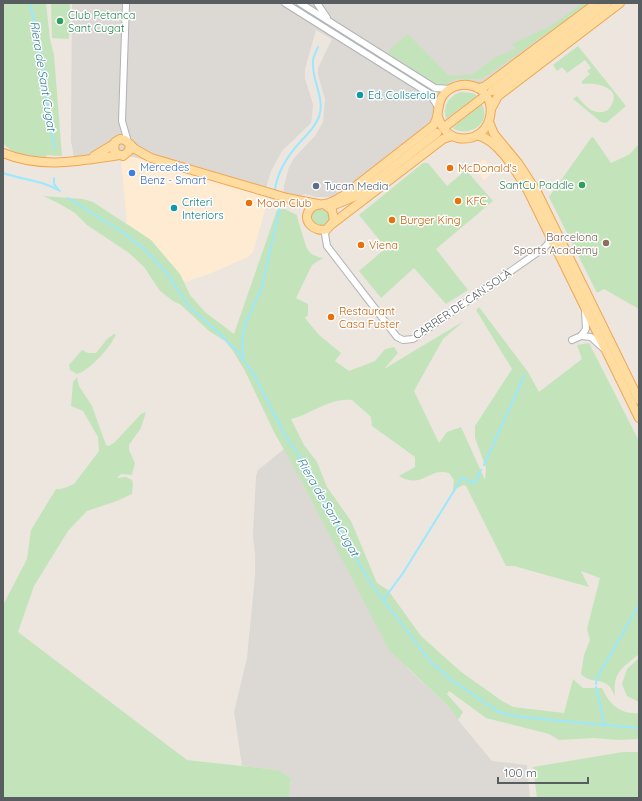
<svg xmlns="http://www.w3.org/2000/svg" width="642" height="801" viewBox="0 0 642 801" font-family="Quicksand,sans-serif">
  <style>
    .commercial { fill: #feebd2 }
    .industrial { fill: #dcd8d4 }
    .green { fill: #c3e4ba }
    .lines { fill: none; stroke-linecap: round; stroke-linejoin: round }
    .stream { stroke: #9be8ff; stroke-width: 2 }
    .minor-casing { stroke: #b0b4b7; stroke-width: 8 }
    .major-casing { stroke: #f2a551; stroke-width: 10 }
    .minor { stroke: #fff; stroke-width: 6 }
    .major { stroke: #ffdda0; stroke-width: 8 }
    .leisure-dot { fill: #2e9e5b; stroke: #fff; stroke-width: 1.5 }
    .culture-dot { fill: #0f9aa8; stroke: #fff; stroke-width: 1.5 }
    .food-dot { fill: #e8710a; stroke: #fff; stroke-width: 1.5 }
    .shop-dot { fill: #3f7fe0; stroke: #fff; stroke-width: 1.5 }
    .service-dot { fill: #5c6f8a; stroke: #fff; stroke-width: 1.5 }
    .education-dot { fill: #8d6e63; stroke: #fff; stroke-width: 1.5 }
    .labels { text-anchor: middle; stroke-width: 3; stroke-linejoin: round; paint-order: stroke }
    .leisure-label { font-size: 11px; fill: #27864d; stroke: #fff; text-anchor: start }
    .culture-label { font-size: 11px; fill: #0d838f; stroke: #fff; text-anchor: start }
    .shop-label { font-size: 11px; fill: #366cbe; stroke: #fff; text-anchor: start }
    .food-label { font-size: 11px; fill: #c56008; stroke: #fff; text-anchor: start }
    .service-label { font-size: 11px; fill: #4e5e75; stroke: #fff; text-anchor: start }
    .education-label { font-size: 11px; fill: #785e54; stroke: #fff; text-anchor: end }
    .street-label { font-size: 11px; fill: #585d60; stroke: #fff }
    .water-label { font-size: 12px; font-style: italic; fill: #357e9f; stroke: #fff }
  </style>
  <rect width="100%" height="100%" fill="#ece6df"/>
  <g class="commercial">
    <polygon points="123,156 143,158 265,191 268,200 253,252 248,257 209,274 185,282 151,240 127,224 121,159"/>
    <polygon points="484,159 494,171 484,180 473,167"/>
  </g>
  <g class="industrial">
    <polygon points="72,3 598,3 484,87 472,86 447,91 438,117 383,164 335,197 317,197 305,194 293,199 283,196 284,186 289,167 294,158 315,136 323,122 325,99 318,75 318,68 332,39 316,30 305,69 305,79 313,104 312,117 311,123 282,151 271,171 265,191 114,152 75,163 71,141"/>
    <polygon points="284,449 407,668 450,708 458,720 492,761 527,765 530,798 289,798 291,778 278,770 242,766 234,712 247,658 255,576 255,555 253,535 256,476 258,470"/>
  </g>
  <g class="green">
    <path d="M3,3H46L50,39L54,55L62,156L47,155L45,158C29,156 14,156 3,143Z"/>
    <polygon points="51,3 70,3 69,39 52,38"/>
    <polygon points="583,3 590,3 482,79 457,79 446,84 437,84 389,54 389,50 408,34 449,76 473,74 494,58 516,49 512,44 552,25"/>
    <path d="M578,46L626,106L606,123L601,122L573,99L577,96C585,106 594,117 608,110C626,89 599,82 582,84V81L590,74L587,71L591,68L585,60L567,73L562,67L557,71L553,65Z"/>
    <path d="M460,92L473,93L477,96L446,119C443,106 447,98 460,92Z"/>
    <path d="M482,104C492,124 469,138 452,128Z"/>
    <polygon points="593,137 611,163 630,154 637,146 639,146 639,309 604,289 597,293 549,197 591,138"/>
    <polygon points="423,163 428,163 447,186 466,170 493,201 436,249 468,290 446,304 414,268 381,298 359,271 386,248 359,215"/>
    <path d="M43,196L83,199L93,202L151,240L180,274L190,295L205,312L234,334L277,210L285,209L297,215C298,222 300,226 302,233C307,248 306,255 323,258L312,265L296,298L308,304V315L305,318L319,335L341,353L335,361L349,371L375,361L385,349L394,347L398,353L384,369L464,321L443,339L414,391L439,443L447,432L461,427L485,480L486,468L475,438V426L512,369L476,310L479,307L528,372L539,392L582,359L577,345L589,343L639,441V654C621,669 613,672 615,696C613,693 611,687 608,685C599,678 591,684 581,674L584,655L590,640L587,629L600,578L581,571L589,587L514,566H506L466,486L464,485L453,490L454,480L449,473C428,467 423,490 399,476L415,467V457L372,426L371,417L352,400C329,398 312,414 291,419L304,445L317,462L327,487L351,521L377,583L388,590L421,636L460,671L502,701L513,707L564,713L573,679L583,688H602C609,704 621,715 639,713V739L618,740L594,738L559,740L549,734L486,718L449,691L447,694L463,712L458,720L450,708L389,650L301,480L274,432L245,371L233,351L225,341L209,331L181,305L173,301L160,291L144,267L129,253L87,225L75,213L58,203Z"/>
    <circle cx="321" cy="217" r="9"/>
    <path d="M114,334H116C111,347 90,370 77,374L70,370L69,365L82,350L88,353H96L107,339Z"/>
    <path d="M77,377L79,386L92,406L106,445L109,446L115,442L141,414L146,412L141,428L129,445V450L135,463L132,475L121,474L117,478L126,477L132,480L133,484L132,494L117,501L87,511L68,531L34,586L18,632L187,760L278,770L291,778L289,798H3V605L27,559L31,530L56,489C63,490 68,486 74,484L99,451L98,437L83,411L71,406L73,382Z"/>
    <polygon points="639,658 639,702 627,696 622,684 627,669"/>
    <polygon points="623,752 639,752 639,798 537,798 533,767"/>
  </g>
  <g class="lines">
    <g class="stream">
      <polyline points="30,3 44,69 47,110 55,149"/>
      <path d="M3,173C22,180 43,180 60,191"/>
      <polyline points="54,178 54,184 58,189"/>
      <path d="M275,189C278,170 288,155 301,141C308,134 314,128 318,119C327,100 311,81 313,61C313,57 316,52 318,47"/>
      <polyline points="68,198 121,231 145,250 166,272 189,307 220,334 237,351 253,373 285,435 306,466 347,543 372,585 430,661 450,679 499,712 519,717 639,728"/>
      <polyline points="243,358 242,341 245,325 262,287 280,207"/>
      <polyline points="484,465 524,376"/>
      <polyline points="384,599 403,573 462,478 475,483 481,470"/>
      <polyline points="596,684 597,678 639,605"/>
      <polyline points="596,687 604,724"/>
    </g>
    <defs>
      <g id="minor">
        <polyline points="126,3 122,121 128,142"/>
        <polyline points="285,3 430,94 438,107"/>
        <polyline points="300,3 435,88 451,89"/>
        <polyline points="317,3 327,18"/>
        <polyline points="327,229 325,234 327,246 397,337 403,340 413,339 544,248 548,244 550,236"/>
        <polyline points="581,336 591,337 603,348"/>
        <polyline points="572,340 581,336 586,329 585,311"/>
      </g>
      <g id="major">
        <polyline points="478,88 484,87 594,5"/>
        <polyline points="492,91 607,3"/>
        <polyline points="491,109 498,96 620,3"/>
        <polyline points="489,122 494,134 518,163 537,192 639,400"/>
        <polyline points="447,125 481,99"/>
        <path d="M477,135C499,140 517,173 528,191L639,418"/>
        <polyline points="130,144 129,151 123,156 117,154 114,150 115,142 120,139 125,140 135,149 151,158 287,198 318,204"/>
        <path d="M3,153C42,169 79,161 120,155"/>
        <polyline points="94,156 114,144"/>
        <path d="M324,204L332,210L334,221L327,229C314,233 300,220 311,208C317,203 323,205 329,203C334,202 338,198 343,196L433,126C441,116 435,103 445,93C451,87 460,84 468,85C503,89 496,144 458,138C448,136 441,127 438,117"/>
        <polyline points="332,206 356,196 437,133"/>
        <polyline points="332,224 443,139 452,136"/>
      </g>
    </defs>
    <use href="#minor" class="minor-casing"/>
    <use href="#major" class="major-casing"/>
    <use href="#minor" class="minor"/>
    <use href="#major" class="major"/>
  </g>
  <g class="leisure-dot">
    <circle cx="60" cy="21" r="4"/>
    <circle cx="582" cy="185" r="4"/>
  </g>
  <g class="culture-dot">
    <circle cx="360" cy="95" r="4"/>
    <circle cx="174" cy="208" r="4"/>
  </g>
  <g class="food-dot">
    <circle cx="450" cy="168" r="4"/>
    <circle cx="458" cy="201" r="4"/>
    <circle cx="249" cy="203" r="4"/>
    <circle cx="392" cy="220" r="4"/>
    <circle cx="361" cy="245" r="4"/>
    <circle cx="331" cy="317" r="4"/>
  </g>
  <circle class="shop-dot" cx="132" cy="173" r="4"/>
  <circle class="service-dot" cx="316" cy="186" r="4"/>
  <circle class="education-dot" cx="606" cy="243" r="4"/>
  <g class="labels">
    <g class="leisure-label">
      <text x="68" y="19">Club Petanca<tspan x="68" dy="13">Sant Cugat</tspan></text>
      <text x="574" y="189" text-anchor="end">SantCu Paddle</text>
    </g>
    <g class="culture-label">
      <text x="368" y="99">Ed. Collserola</text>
      <text x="182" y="206">Criteri<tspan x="182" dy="13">Interiors</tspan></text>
    </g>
    <g class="shop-label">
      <text x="140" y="171">Mercedes<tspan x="140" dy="13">Benz - Smart</tspan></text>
    </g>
    <g class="food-label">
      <text x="458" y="172">McDonald's</text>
      <text x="466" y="205">KFC</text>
      <text x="257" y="207">Moon Club</text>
      <text x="400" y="224">Burger King</text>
      <text x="369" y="249">Viena</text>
      <text x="339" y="315">Restaurant<tspan x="339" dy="13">Casa Fuster</tspan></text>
    </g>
    <g class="service-label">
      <text x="324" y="190">Tucan Media</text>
    </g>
    <g class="education-label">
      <text x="598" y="241">Barcelona<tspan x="598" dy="13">Sports Academy</tspan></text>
    </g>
    <g class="street-label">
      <text transform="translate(462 304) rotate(-34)" y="4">CARRER DE CAN SOLÀ</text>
    </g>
    <g class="water-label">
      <text transform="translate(43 76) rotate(81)" y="4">Riera de Sant Cugat</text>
      <text transform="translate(328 507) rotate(60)" y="4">Riera de Sant Cugat</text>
    </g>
  </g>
  <rect width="642" height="801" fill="none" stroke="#585d60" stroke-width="8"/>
  <path d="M498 777v6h90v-6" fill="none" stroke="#585d60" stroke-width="2"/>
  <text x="504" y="777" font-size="12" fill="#585d60" stroke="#ffffff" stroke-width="3" paint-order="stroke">100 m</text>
</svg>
